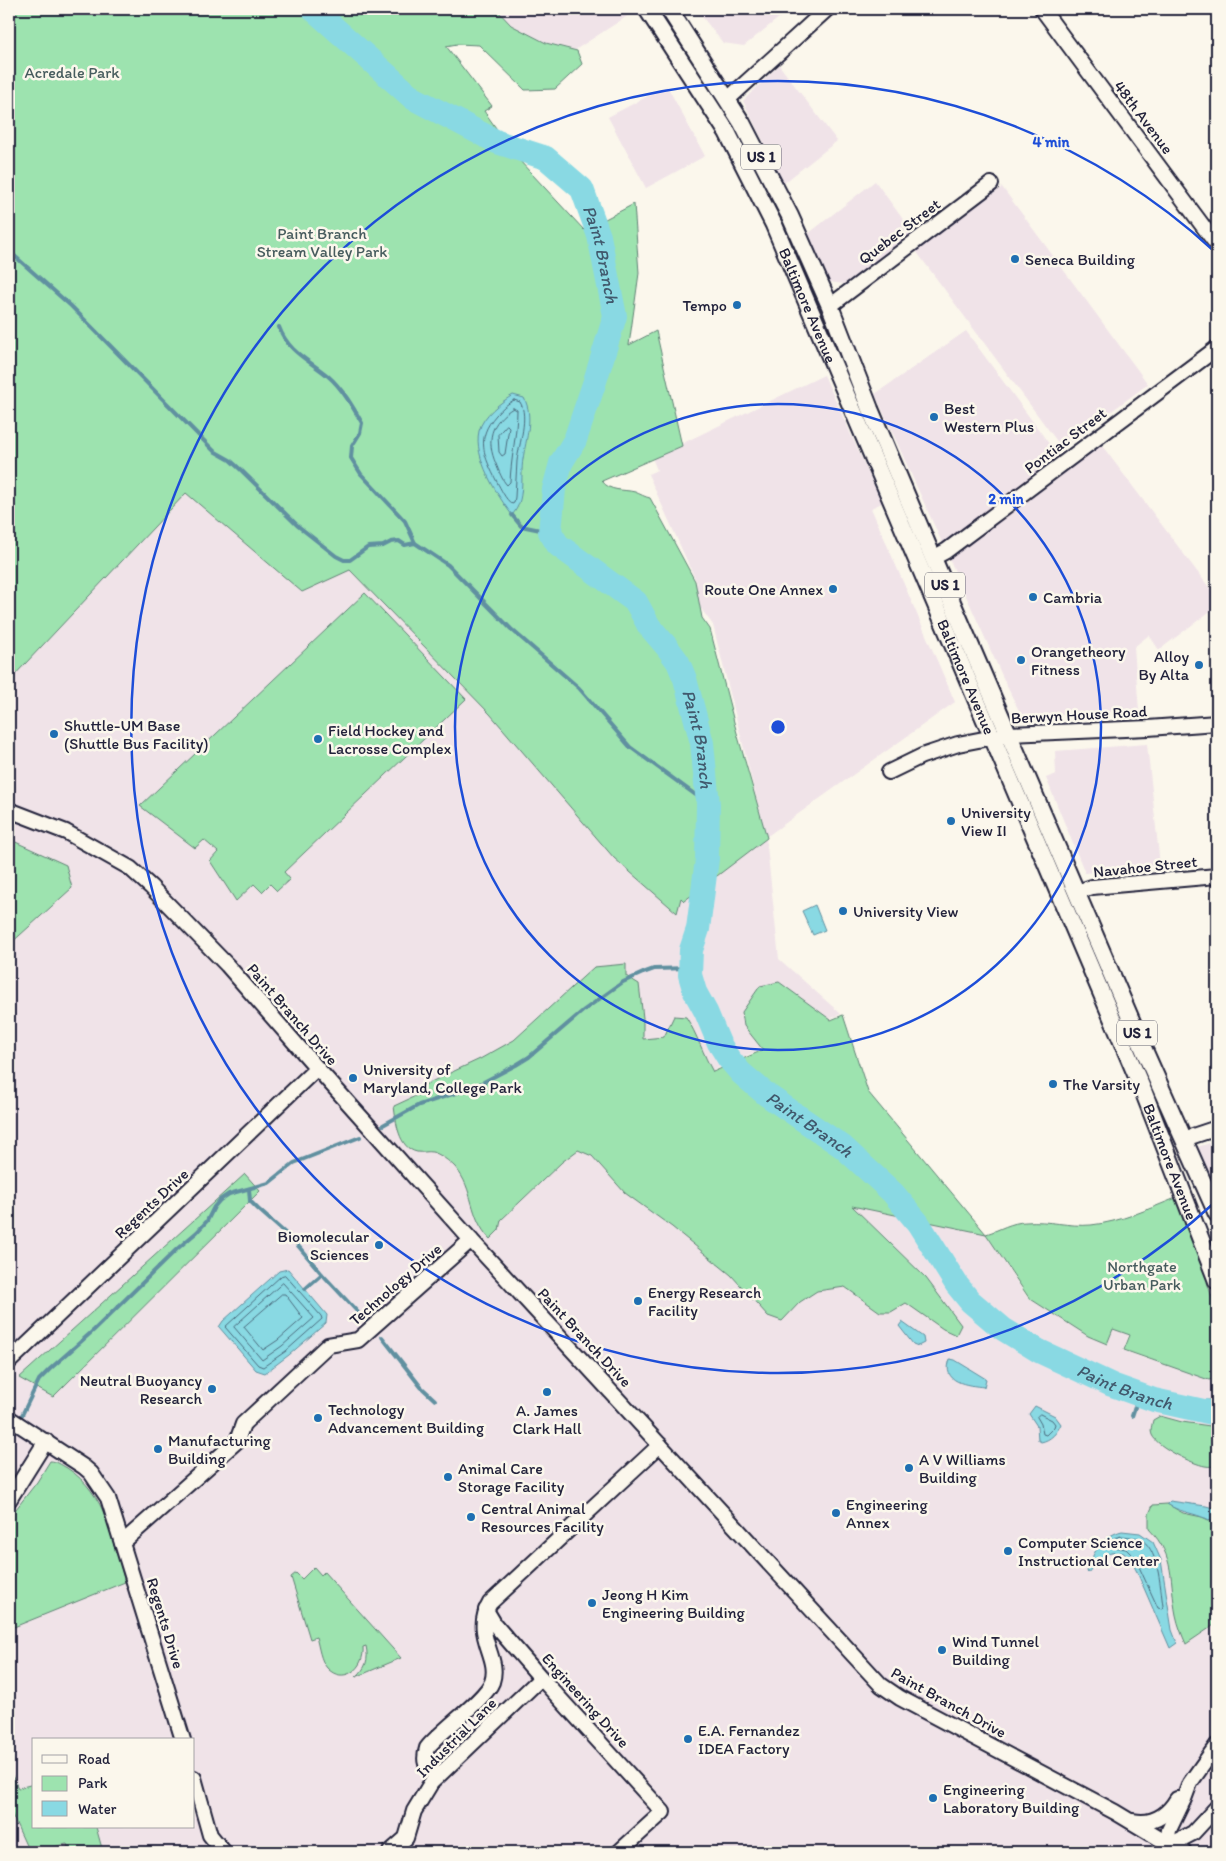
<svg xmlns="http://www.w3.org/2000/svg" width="1226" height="1861" viewBox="0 0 1226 1861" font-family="Itim,sans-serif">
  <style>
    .built { fill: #f0e3e8; fill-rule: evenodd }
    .green { fill: #9de3af; stroke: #608275 }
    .water { fill: #89d9e3; stroke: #6090a0 }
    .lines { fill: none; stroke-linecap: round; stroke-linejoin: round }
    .shore { stroke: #4b6b7e; stroke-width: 1 }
    .stream { stroke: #6090a0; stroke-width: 4 }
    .river { stroke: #89d9e3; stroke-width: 24 }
    .minor-casing { stroke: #22223b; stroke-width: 18 }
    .major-casing { stroke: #22223b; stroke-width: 20 }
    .minor { stroke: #fbf7ec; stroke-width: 14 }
    .major { stroke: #fbf7ec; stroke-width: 16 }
    .ring { fill: none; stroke: #1d4ed8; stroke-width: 2.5 }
    .poi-dot { fill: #1f6fb2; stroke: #fbf7ec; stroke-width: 2 }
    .labels { text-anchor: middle; stroke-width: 5; stroke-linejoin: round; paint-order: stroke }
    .shield { fill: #fbf7ec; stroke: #636270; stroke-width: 1 }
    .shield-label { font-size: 15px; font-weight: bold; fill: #22223b }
    .park-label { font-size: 16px; fill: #475c5e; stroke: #fbf7ec }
    .street-label { font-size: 16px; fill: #22223b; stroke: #fbf7ec }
    .poi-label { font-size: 16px; fill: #22223b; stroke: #fbf7ec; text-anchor: start }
    .water-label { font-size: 18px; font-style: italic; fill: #41596d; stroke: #fbf7ec }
    .centre { fill: #1d4ed8; stroke: #fbf7ec; stroke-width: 2.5 }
    .ring-label { font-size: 15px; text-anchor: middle; font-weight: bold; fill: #1d4ed8; stroke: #fbf7ec; stroke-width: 5; stroke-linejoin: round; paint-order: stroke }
  </style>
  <rect width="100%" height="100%" fill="#fbf7ec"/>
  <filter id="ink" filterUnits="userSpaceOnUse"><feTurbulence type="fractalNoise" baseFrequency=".02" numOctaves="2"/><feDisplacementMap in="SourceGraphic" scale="10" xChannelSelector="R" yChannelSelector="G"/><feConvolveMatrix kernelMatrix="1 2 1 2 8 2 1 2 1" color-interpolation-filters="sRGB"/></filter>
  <g filter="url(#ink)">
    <g class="built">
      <polygon points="496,9 629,9 632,13 575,50 546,43 511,25"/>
      <polygon points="696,9 790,9 744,46 723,43"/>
      <polygon points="779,65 837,141 784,183 743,101"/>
      <polygon points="667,86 705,156 646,188 608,117"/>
      <polygon points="875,181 913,233 844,284 830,282 808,234"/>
      <polygon points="1002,187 1148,384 1062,448 916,251"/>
      <path d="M9,232L97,309L588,806L682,899L766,837L713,625L686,588L697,583L648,474L657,470L652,458L824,375L882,503L871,508L955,702L766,837L779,959L841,1014L553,1141L985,1233L1027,1297L1086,1335L1112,1327L1129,1334L1123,1350L1146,1359L1217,1376V1852H9ZM34,1740H194V1827H34Z"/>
      <polygon points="966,331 1067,468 1100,443 1217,598 1217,606 1159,650 1149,635 1134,647 1139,711 1022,717 1004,680 875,394"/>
      <polygon points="1147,744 1160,865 1085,873 1046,778 1056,774 1055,751"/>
      <polygon points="1217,1141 1217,1192 1197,1147"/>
    </g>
    <g class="green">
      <path d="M9,9H496L511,25L546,43L577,51L582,64L555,89L525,90L479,45L457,44L446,46L492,106L484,111L518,159L584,230L634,204L639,273L629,345L656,331L682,446L602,481C610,492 623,489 635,492C640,494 645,497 650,498L695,581L702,618L710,629L735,726L767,838L684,901L681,898L677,913L614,858L490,714L350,570L302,592L186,493L9,681Z"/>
      <polygon points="365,593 466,699 284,872 290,879 277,891 270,884 262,892 254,884 236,901 210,861 218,852 204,840 195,848 140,806"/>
      <polygon points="9,839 66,865 72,888 9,945"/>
      <path d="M626,964V976L639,984L643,1018V1039L664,1037L674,1016L686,1017C697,1034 703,1054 713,1072L763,1050L744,1026L742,1012L760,986L779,982L831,1020L843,1015L868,1092L986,1234C1000,1230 1011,1222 1026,1222C1048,1220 1069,1227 1091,1225C1121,1222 1148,1209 1176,1198L1210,1282H1207L1217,1313V1378L1209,1380L1124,1350L1130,1335L1113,1329L1107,1344L1088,1336L1029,1298L986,1234L852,1206L926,1278L961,1325L956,1335L943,1329L906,1303L891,1312H880L845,1287L817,1291L800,1302L782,1321L768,1316L731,1275L672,1227L625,1193L592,1156L578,1150L562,1162L501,1220L499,1230L490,1239C468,1216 475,1190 455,1167C450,1162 439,1153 432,1152C427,1151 422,1153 417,1152C398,1148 396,1121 394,1106L422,1093L420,1087L480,1059L514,1040L594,967Z"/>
      <polygon points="245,1174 260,1191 53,1397 19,1378"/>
      <path d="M1160,1416L1182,1422L1217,1427V1466C1214,1466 1209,1467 1205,1466C1193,1464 1157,1447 1152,1435C1150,1430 1152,1425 1153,1420Z"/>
      <path d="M50,1461C57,1461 61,1465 67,1468C107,1494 113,1540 125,1582L9,1629V1518L37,1482Z"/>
      <path d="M1167,1504L1183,1513L1202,1517L1217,1524V1623L1186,1644C1182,1635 1178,1625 1176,1615C1169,1580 1176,1557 1149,1529V1514L1153,1505Z"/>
      <path d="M314,1567L321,1575L324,1572L401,1658L356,1677C366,1668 369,1660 366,1646L363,1647C365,1669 343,1685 327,1668C320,1660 319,1647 316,1637L310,1639L291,1577L296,1573L302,1579Z"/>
      <polygon points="9,1769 18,1788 34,1784 34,1827 96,1827 103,1852 70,1852 67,1844 44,1849 44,1852 29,1852 9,1808"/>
    </g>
    <g class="water">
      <path d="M513,395L524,398C534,416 526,439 523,459C520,478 526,500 512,515C497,495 473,457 479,431C483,415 501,402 513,395Z"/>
      <polygon points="815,905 825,930 813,935 802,911"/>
      <polygon points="288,1269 327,1315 326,1323 289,1355 265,1373 256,1370 219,1327 223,1321 279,1271"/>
      <polygon points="902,1322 923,1337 924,1343 918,1346 913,1344 899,1326"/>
      <path d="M950,1359L955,1360L986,1379L984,1387C967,1385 941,1383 950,1359Z"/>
      <polygon points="1154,1400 1217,1400 1217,1421"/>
      <path d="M1035,1406L1055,1416L1061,1424C1057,1433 1051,1440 1041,1442L1038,1440L1037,1426L1029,1414Z"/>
      <path d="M1170,1501L1206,1506L1217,1509V1524C1212,1522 1207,1518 1202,1517C1189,1512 1180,1512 1167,1504Z"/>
      <path d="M1122,1531L1140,1533L1153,1542L1161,1560L1172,1630L1177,1643L1170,1648L1137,1572L1132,1562L1124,1553C1105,1550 1099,1559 1088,1573L1087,1572C1092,1553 1102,1536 1122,1531Z"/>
    </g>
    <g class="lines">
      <g class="shore">
        <path d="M514,400L520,402C529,417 519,444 517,461C516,473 516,485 515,497L514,503L512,504C505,499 501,489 497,482C484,456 475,439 496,415C502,408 507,404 514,400Z"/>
        <path d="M513,408L517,410C517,434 511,458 510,482L507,485C502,480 499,471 496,464C486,441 490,422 513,408Z"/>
        <polygon points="507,425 509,427 505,454 502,456 499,452 498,435"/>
        <polygon points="285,1275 321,1316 322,1319 286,1351 263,1367 258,1365 225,1327 281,1276"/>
        <polygon points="283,1283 314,1318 282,1346 262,1360 234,1327"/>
        <polygon points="282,1294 285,1294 303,1318 278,1340 263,1350 244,1327"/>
        <polygon points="1040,1414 1052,1420 1055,1424 1054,1427 1046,1435 1043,1434 1041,1424 1037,1417"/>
        <path d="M1122,1536C1127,1537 1133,1537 1138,1538C1159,1546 1160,1587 1163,1606L1162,1609L1158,1608L1135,1558L1126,1549L1108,1546V1544L1114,1538Z"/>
      </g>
      <g class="stream">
        <polyline points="9,251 71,306 214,451 230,460 241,470 298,526 336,556 344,560 350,560 368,547 383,546 391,542 399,541 405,545 415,543"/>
        <path d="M279,327C288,352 309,360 328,376C342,388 353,407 362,423L360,433L352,446L351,458L361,474L405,521L415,543L448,565L511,629L579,688L630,747L708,804"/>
        <polyline points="512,515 521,526 550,532"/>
        <polyline points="383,1125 419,1105 474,1087 516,1065 529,1057 584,1010 623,982 643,973 654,969 690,968"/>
        <polyline points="249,1189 250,1201 258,1209 294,1241 322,1274 366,1321"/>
        <polyline points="305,1289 322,1274"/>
        <polyline points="382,1337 421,1387 435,1400"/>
        <polyline points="22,1415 39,1380 50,1369 94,1330 177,1249 197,1232 207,1221 214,1207 220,1200 229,1194 269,1183 294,1163 360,1137"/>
        <polyline points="1132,1416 1139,1395"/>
        <polyline points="9,1437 13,1431"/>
      </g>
      <path class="river" id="s1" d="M313,9L413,98L497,142L546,158L582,189L599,236L615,316L595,381L575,440L561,463L554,489L550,532L558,545L636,602L649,626L667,647L678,662L685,679L702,743L708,804L707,859L698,929L691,950L690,975L695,992L706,1012L719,1043L729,1059L741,1073L767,1095L843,1147L893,1193L918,1223L957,1285L970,1301L1003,1329L1039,1351L1112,1385L1154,1400L1217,1414"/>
      <defs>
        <g id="minor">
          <polyline points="1042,9 1217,245"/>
          <polyline points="728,99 827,9"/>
          <polyline points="830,306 991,184"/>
          <polyline points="933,558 946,551 1217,348"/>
          <polyline points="889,772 922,756 958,744 1009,734 1148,728 1217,723"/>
          <polyline points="9,810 66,832 130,868 151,887 227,965 317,1068 471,1240 881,1685 900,1698 1115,1812 1170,1845"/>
          <polyline points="1077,892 1092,887 1217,876"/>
          <polyline points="1184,1139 1217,1128"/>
          <polyline points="9,1362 317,1068"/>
          <polyline points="9,1418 84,1467 91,1473 108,1498 183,1740"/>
          <polyline points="9,1500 46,1441"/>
          <polyline points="122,1543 237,1441 243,1424 328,1345 358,1340 471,1240"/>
          <polyline points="486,1610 495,1625 541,1678 663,1812 619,1852"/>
          <path d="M437,1777C427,1766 422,1764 427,1748C441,1730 485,1700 492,1682C501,1656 471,1635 490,1603L660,1445"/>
          <polyline points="194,1778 210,1835 224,1852"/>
          <path d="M1133,1821C1153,1825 1167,1816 1177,1799"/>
          <polyline points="1170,1845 1168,1837 1169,1830 1184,1799 1190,1783 1217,1745"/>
          <polyline points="390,1852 406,1838 414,1811 431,1783 541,1678"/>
          <polyline points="1167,1852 1170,1845 1193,1833 1217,1807"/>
        </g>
        <g id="major">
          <path id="s2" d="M647,9L727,132L774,225L1144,1093L1217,1281"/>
          <polyline points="669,9 742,123 790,216 830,306 870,409 933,558 1144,1050 1217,1214"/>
          <polyline points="1170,1845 1183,1852"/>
        </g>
      </defs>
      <use href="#minor" class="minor-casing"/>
      <use href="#major" class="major-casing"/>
      <use href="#minor" class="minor"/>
      <use href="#major" class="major"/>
    </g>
  </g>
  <g class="ring">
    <circle cx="778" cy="727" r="323"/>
    <path d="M1214 1203A646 646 0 1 1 1214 251"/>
  </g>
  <g class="poi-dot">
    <circle cx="1015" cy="259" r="5"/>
    <circle cx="737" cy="305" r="5"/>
    <circle cx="934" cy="417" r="5"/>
    <circle cx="833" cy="589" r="5"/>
    <circle cx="1033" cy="597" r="5"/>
    <circle cx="1021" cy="660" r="5"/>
    <circle cx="1199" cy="665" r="5"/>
    <circle cx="54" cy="734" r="5"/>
    <circle cx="318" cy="739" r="5"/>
    <circle cx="951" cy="821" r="5"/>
    <circle cx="843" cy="911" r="5"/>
    <circle cx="353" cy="1078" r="5"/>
    <circle cx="1053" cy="1084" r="5"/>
    <circle cx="379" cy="1245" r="5"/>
    <circle cx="638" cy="1301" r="5"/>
    <circle cx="212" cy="1389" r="5"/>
    <circle cx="547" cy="1392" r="5"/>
    <circle cx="318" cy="1418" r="5"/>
    <circle cx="158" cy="1449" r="5"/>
    <circle cx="909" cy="1468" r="5"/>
    <circle cx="448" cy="1477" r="5"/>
    <circle cx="836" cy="1513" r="5"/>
    <circle cx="471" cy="1517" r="5"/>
    <circle cx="1008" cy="1551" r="5"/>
    <circle cx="592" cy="1603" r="5"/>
    <circle cx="942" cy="1650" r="5"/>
    <circle cx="688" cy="1739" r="5"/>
    <circle cx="933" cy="1798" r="5"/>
  </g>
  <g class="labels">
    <g class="shield">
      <rect x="741" y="144.5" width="40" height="25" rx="4"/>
      <rect x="925" y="572.5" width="40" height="25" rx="4"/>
      <rect x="1117" y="1020.5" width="40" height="25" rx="4"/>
    </g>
    <g class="shield-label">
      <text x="761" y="162">US 1</text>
      <text x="945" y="590">US 1</text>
      <text x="1137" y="1038">US 1</text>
    </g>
    <g class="park-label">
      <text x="72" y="78">Acredale Park</text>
      <text x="322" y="239">Paint Branch<tspan x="322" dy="18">Stream Valley Park</tspan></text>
      <text x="1142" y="1272">Northgate<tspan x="1142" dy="18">Urban Park</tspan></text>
    </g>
    <g class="street-label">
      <text transform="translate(1144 117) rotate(53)" y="6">48th Avenue</text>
      <text transform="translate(899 231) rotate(-37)" y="6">Quebec Street</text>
      <text dy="6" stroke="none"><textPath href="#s2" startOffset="338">Baltimore Avenue</textPath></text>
      <text transform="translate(1065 440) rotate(-37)" y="6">Pontiac Street</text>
      <text dy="6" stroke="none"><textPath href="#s2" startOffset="742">Baltimore Avenue</textPath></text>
      <text transform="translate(1079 714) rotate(-3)" y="6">Berwyn House Road</text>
      <text transform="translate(1145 866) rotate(-6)" y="6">Navahoe Street</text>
      <text transform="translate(293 1014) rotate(49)" y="6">Paint Branch Drive</text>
      <text dy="6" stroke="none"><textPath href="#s2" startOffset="1268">Baltimore Avenue</textPath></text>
      <text transform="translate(151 1203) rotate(-43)" y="6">Regents Drive</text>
      <text transform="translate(395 1284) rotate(-41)" y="6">Technology Drive</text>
      <text transform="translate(585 1337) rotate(47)" y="6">Paint Branch Drive</text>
      <text transform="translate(166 1623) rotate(73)" y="6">Regents Drive</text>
      <text transform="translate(586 1700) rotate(48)" y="6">Engineering Drive</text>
      <text transform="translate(949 1702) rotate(29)" y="6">Paint Branch Drive</text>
      <text transform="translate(456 1737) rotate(-45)" y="6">Industrial Lane</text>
    </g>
    <g class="poi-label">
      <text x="1025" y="265">Seneca Building</text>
      <text x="727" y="311" text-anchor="end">Tempo</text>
      <text x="944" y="414">Best<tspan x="944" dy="18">Western Plus</tspan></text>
      <text x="823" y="595" text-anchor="end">Route One Annex</text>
      <text x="1043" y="603">Cambria</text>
      <text x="1031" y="657">Orangetheory<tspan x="1031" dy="18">Fitness</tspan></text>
      <text x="1189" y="662" text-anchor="end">Alloy<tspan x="1189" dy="18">By Alta</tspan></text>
      <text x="64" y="731">Shuttle-UM Base<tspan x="64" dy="18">(Shuttle Bus Facility)</tspan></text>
      <text x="328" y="736">Field Hockey and<tspan x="328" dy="18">Lacrosse Complex</tspan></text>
      <text x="961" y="818">University<tspan x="961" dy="18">View II</tspan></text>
      <text x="853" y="917">University View</text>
      <text x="363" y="1075">University of<tspan x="363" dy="18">Maryland, College Park</tspan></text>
      <text x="1063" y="1090">The Varsity</text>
      <text x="369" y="1242" text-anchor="end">Biomolecular<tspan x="369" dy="18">Sciences</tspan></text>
      <text x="648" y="1298">Energy Research<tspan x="648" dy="18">Facility</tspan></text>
      <text x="202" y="1386" text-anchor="end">Neutral Buoyancy<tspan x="202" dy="18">Research</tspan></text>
      <text x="328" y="1415">Technology<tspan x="328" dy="18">Advancement Building</tspan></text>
      <text x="547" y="1416" text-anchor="middle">A. James<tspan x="547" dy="18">Clark Hall</tspan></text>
      <text x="168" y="1446">Manufacturing<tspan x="168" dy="18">Building</tspan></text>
      <text x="919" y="1465">A V Williams<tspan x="919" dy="18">Building</tspan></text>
      <text x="458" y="1474">Animal Care<tspan x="458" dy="18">Storage Facility</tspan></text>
      <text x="846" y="1510">Engineering<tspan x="846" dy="18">Annex</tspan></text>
      <text x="481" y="1514">Central Animal<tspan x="481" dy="18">Resources Facility</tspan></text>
      <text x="1018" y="1548">Computer Science<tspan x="1018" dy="18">Instructional Center</tspan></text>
      <text x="602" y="1600">Jeong H Kim<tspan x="602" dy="18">Engineering Building</tspan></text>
      <text x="952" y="1647">Wind Tunnel<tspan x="952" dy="18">Building</tspan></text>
      <text x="698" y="1736">E.A. Fernandez<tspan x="698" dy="18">IDEA Factory</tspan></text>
      <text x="943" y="1795">Engineering<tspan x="943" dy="18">Laboratory Building</tspan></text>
    </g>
    <g class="water-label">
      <text dy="6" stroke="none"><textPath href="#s1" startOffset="396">Paint Branch</textPath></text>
      <text dy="6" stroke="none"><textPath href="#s1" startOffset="952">Paint Branch</textPath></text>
      <text dy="6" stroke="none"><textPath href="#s1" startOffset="1388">Paint Branch</textPath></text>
      <text dy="6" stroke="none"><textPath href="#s1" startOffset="1808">Paint Branch</textPath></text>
    </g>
  </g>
  <circle cx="778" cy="727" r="8" class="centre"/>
  <g class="ring-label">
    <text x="1051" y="147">4 min</text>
    <text x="1006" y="504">2 min</text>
  </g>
  <rect width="1226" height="1861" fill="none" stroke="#fbf7ec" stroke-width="30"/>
  <rect x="15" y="15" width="1196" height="1831" fill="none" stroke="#22223b" stroke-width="2" filter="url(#ink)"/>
  <rect x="32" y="1738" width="162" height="90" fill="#fbf7ec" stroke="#a4a2a5"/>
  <rect x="42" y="1755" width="25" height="8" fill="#fbf7ec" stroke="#a4a2a5"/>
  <text x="78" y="1764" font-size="15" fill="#22223b">Road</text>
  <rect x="42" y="1776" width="25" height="15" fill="#9de3af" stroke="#a4a2a5"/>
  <text x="78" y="1788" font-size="15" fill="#22223b">Park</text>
  <rect x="42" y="1801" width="25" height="15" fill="#89d9e3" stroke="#a4a2a5"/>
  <text x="78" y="1814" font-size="15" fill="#22223b">Water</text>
</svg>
